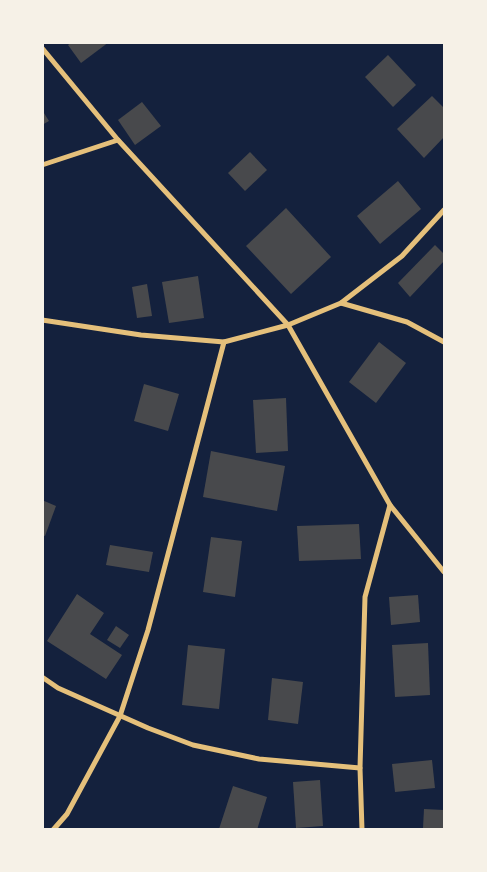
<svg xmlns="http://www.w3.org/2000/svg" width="487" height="872" viewBox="0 0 487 872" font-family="Cabin,sans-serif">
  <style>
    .building { fill: #48494c }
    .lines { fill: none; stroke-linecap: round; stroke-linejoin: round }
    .minor { stroke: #e5c07b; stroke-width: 5 }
  </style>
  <rect width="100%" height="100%" fill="#14213d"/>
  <g class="building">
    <polygon points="72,42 109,42 81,63 68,45"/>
    <polygon points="388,55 416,85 393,107 365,77"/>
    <polygon points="432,96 444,108 444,137 424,158 397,129"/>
    <polygon points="142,102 161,126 135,145 118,120"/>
    <polygon points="42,110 49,121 42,125"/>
    <polygon points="250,152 267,170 245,191 228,173"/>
    <polygon points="398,181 421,209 380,244 357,216"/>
    <polygon points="286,208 331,257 291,294 246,246"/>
    <polygon points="435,245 444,254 444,261 410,297 398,283"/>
    <polygon points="198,276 204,318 169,323 162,282"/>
    <polygon points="147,284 152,316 137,318 132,287"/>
    <polygon points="379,342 406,363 376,403 349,382"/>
    <polygon points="144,384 179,394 168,431 134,421"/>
    <polygon points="286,398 288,451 256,453 253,400"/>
    <polygon points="211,451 285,466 277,511 203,497"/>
    <polygon points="42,500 56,506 45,536 42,535"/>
    <polygon points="359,524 361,559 299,561 297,526"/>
    <polygon points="211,537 242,541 235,597 203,592"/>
    <polygon points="110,545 153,552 149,572 106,565"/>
    <polygon points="77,594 104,613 90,634 122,655 106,679 47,641"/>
    <polygon points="418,595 420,622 391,625 389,597"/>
    <polygon points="116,626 129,635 120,648 107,640"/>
    <polygon points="428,643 430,695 395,697 392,645"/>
    <polygon points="188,645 225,649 219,709 182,705"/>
    <polygon points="272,678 303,682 298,724 268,720"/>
    <polygon points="432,760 435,788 395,792 392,764"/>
    <polygon points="320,780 323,826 296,828 293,782"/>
    <polygon points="233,786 267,797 257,830 219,829"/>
    <polygon points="424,809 444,810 444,829 423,828"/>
  </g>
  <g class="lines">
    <g class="minor">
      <polyline points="42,48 118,140 288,325 390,505 444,572"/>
      <polyline points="42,165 118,140"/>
      <polyline points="341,303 402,256 444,210"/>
      <polyline points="42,320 141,335 224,342 288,325 341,303 407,322 444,342"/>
      <polyline points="42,677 58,688 148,728 193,745 259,759 360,768"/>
      <polyline points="53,830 67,814 120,716 148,630 224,342"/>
      <polyline points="362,830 360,768 365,597 390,505"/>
    </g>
  </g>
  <rect width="487" height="872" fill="none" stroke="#f6f1e7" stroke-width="88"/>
</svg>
